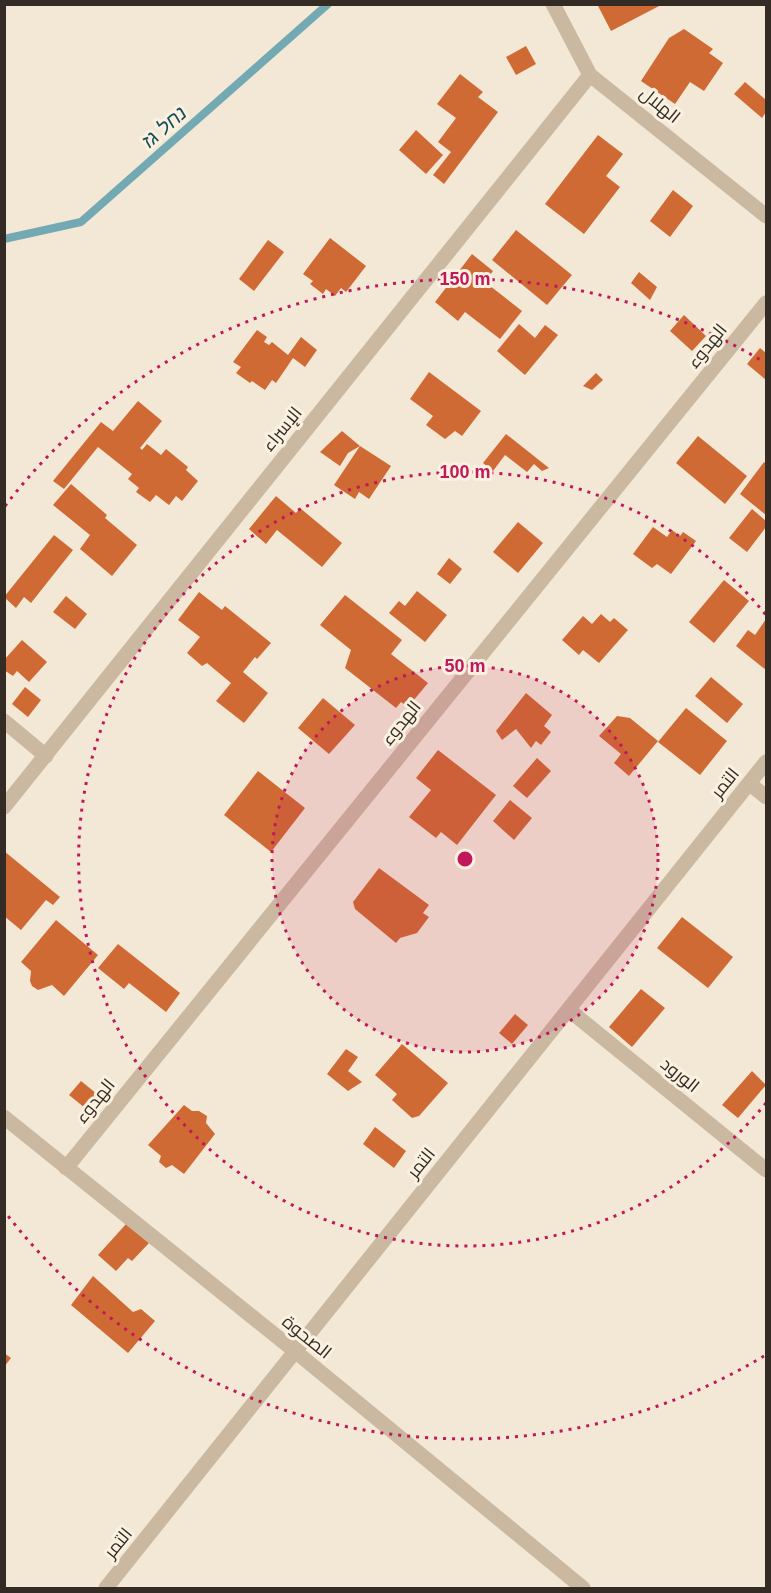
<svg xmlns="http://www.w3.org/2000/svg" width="771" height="1593" viewBox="0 0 771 1593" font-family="Helvetica,Cairo,Heebo,sans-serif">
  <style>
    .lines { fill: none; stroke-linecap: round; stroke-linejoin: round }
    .stream { stroke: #72a9b2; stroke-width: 8 }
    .building { fill: #d06a35 }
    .minor { stroke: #cbb8a1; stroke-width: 15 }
    .ring { fill: none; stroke: #c2185b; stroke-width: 3; stroke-dasharray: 3 6 }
    .labels { text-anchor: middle; stroke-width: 6; stroke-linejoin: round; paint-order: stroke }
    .street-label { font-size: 18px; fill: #342b24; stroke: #faf1e1 }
    .water-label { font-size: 20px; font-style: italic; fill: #174e59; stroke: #faf1e1 }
    .centre { fill: #c2185b; stroke: #faf1e1; stroke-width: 3 }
    .ring-label { font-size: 18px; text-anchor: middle; font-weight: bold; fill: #c2185b; stroke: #faf1e1; stroke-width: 6; stroke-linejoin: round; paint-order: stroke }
  </style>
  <rect width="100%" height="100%" fill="#f3e8d5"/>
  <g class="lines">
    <polyline class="stream" points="4,239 81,222 328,4"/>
  </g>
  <g class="building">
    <polygon points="597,4 663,4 611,31"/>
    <polygon points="684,29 713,49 709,53 723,63 704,91 690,82 675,104 641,81 669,38"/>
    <polygon points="526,46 536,64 516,75 506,57"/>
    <polygon points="460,74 483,92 478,97 498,112 444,184 433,175 451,152 438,142 456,118 437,104"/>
    <polygon points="745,82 766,100 766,112 762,118 734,94"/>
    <polygon points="416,130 443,155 426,174 399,150"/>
    <polygon points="598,135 623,154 606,176 620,187 584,234 545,204"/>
    <polygon points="673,190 693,206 670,237 650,221"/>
    <polygon points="516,230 572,275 547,305 492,260"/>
    <polygon points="330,238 366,266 346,292 341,288 335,296 326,289 323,294 310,284 313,281 303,274"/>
    <polygon points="268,240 284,252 254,291 239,279"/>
    <polygon points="472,254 493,271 485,282 522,311 500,339 465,312 458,321 435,302"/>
    <polygon points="639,272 657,287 650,300 631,283"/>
    <polygon points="684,315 706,336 692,351 670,331"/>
    <polygon points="519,324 535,338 545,325 558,335 525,375 497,351"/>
    <polygon points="257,330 267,337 264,342 269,345 272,342 288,355 301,337 317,350 305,367 293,358 276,383 272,380 265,390 252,381 250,383 236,373 241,367 233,362"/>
    <polygon points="760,348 766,353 766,380 747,364"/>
    <polygon points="429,372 481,411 462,436 455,431 445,439 426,425 433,416 410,399"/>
    <polygon points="596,373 603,380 592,390 583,386"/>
    <polygon points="138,401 162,421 140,448 142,450 147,444 161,455 166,449 188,467 186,470 198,481 182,501 176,496 169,505 156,495 150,502 136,492 139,488 128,479 132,474 98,447 64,489 53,481 101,422 113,431"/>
    <polygon points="342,431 360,446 391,466 369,499 359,492 355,499 334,485 360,446 348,453 340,466 320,452"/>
    <polygon points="506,434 549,468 542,471 534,464 527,472 505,455 493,471 483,463"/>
    <polygon points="698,436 747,476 725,504 676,463"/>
    <polygon points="764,462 766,464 766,515 740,494"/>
    <polygon points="71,484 107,515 105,518 137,545 112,576 80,549 90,535 53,505"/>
    <polygon points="276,496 296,513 300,508 342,543 322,567 277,530 266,544 249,529"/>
    <polygon points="752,509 766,521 766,527 747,552 729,538"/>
    <polygon points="518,522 543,543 518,573 493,552"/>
    <polygon points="653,527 667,537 672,530 680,536 683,532 696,541 671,574 657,564 652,568 633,554"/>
    <polygon points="54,535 73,550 31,603 24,597 16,608 4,597"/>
    <polygon points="449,558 462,569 450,584 437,574"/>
    <polygon points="724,580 749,601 714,643 689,622"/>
    <polygon points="417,591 447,615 425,642 389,613 399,601 405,606"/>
    <polygon points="199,592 222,610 225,606 271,643 257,659 255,657 243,672 268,693 244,723 216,701 231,683 207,663 202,666 187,653 200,637 178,620"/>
    <polygon points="345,595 402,640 391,654 428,683 408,707 401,702 396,708 345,668 351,650 320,625"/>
    <polygon points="66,596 87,614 75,629 53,612"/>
    <polygon points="601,614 610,622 614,618 628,630 599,663 583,650 579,655 562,640 583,616 592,624"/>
    <polygon points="766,619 766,670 736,646 748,630 755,635"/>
    <polygon points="22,640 47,662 29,682 17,671 13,676 4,670 4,660"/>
    <polygon points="711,677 743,704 727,723 695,696"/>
    <polygon points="25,687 41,700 28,717 12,704"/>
    <polygon points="526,693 552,715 544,726 551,732 541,745 536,741 531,748 516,729 502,740 496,731"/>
    <polygon points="323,698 355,725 329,754 298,728"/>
    <polygon points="686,708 727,741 700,775 658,742"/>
    <polygon points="617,716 630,718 658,741 629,776 614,763 621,754 599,736"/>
    <polygon points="438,750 496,795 457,845 441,832 436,838 409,817 431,790 416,778"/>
    <polygon points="537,758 551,771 527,798 513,786"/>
    <polygon points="258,771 305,808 271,852 224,815"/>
    <polygon points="510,800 532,818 514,840 493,821"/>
    <polygon points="4,851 60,897 53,905 46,900 21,930 4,916"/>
    <polygon points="379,868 429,905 423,913 429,917 417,933 400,938 396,943 355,909 353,902"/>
    <polygon points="682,917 733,957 708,988 657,948"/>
    <polygon points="56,920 98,955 64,996 52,985 38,990 32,986 30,981 31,971 21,962"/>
    <polygon points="118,944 180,993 166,1012 129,983 124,989 98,968"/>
    <polygon points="641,989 665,1008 632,1047 609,1027"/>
    <polygon points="515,1014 528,1025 512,1044 499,1033"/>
    <polygon points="402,1044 448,1083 419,1116 412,1118 392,1100 397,1094 375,1075"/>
    <polygon points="346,1049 358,1057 348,1071 362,1082 348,1091 327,1074"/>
    <polygon points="752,1071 766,1085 738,1118 722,1105"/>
    <polygon points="81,1081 97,1094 85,1108 69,1095"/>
    <polygon points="184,1105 192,1111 199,1111 207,1116 206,1123 215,1134 184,1174 172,1165 166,1168 159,1162 161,1156 148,1145"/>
    <polygon points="375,1127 406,1151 394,1168 363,1144"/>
    <polygon points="127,1223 149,1243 132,1261 128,1258 116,1271 98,1255"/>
    <polygon points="93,1276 133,1312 141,1309 155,1321 128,1353 71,1305"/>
    <polygon points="4,1353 11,1358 4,1367"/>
  </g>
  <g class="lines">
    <g class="minor">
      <polyline points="553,4 590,75 766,216"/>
      <polyline points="4,721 46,756"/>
      <polyline points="750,784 766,797"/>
      <polyline points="4,807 590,75"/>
      <polyline points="569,1010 766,1170"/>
      <polyline points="4,1117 296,1352 583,1588"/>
      <polyline points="66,1168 766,303"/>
      <polyline points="106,1588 766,762"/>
    </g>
  </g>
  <circle cx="465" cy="859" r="193" fill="#c2185b" fill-opacity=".12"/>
  <g class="ring">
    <circle cx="465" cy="859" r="193"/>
    <path d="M766 1103A387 387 0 1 1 766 615"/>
    <path d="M764 1356A580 580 0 0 1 5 1212M5 506A580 580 0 0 1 764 362"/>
  </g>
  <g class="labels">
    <g class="street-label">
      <text transform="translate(660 105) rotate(39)" y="6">الهلال</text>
      <text transform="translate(707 346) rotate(-51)" y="6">الهدوء</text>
      <text transform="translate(282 429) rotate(-51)" y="6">الإسراء</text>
      <text transform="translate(401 723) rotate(-51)" y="6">الهدوء</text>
      <text transform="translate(725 783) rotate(-51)" y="6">التمر</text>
      <text transform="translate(680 1075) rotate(39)" y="6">الورود</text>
      <text transform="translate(95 1101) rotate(-51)" y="6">الهدوء</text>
      <text transform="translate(421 1163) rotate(-51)" y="6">التمر</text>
      <text transform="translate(307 1337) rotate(39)" y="6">الصحوة</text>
      <text transform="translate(118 1543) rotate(-51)" y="6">التمر</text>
    </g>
    <g class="water-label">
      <text transform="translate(164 127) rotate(-41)" y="7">נחל גז</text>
    </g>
  </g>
  <circle cx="465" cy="859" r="9" class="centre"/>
  <g class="ring-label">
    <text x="465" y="285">150 m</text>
    <text x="465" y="478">100 m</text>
    <text x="465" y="672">50 m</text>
  </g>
  <rect width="771" height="1593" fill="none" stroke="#342b24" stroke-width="12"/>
</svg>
